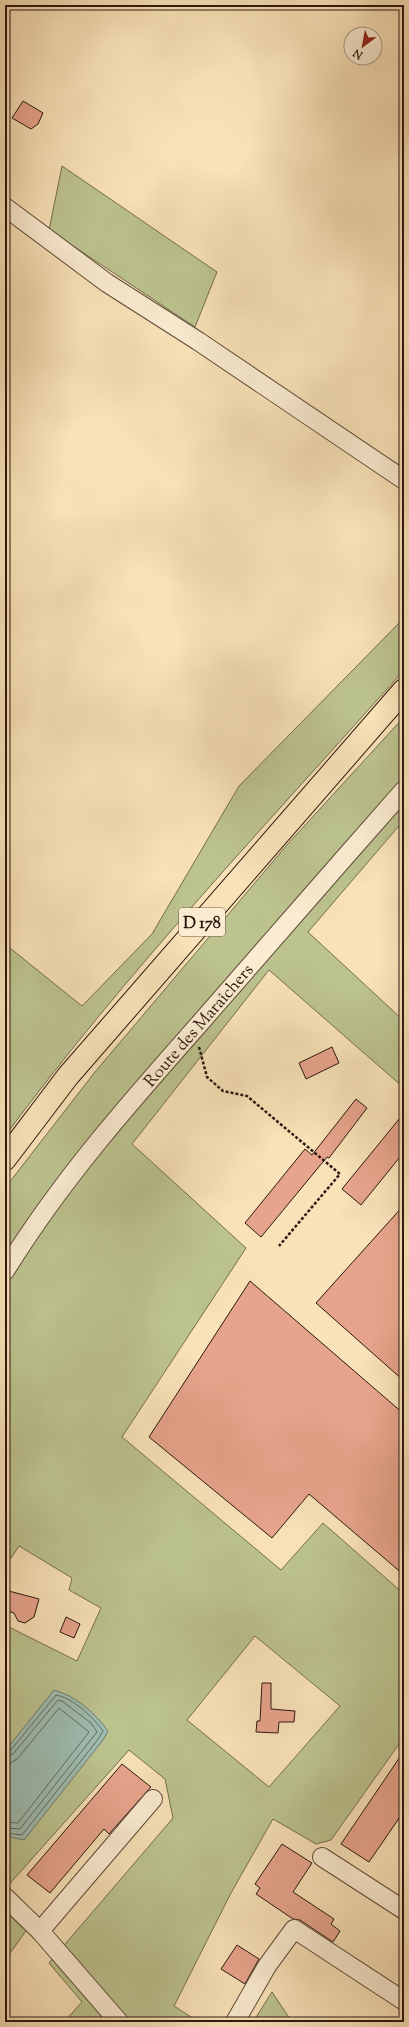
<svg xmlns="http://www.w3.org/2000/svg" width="409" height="2027" viewBox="0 0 409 2027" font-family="'Sorts Mill Goudy',serif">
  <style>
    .green { fill: #bcc38f; stroke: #746d4f; fill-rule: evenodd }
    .water { fill: #9ebdb1; stroke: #707b70 }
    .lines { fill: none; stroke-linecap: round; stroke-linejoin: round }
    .shore { stroke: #656a60; stroke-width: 1 }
    .building { fill: #e7a48c; stroke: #2c170f }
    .minor-casing { stroke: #5f4a39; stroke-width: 20 }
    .major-casing { stroke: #2c170f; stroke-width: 24 }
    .path { stroke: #2c170f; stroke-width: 2.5; stroke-dasharray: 3 2; stroke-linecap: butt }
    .minor { stroke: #fbecd1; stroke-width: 18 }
    .major { stroke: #f9e2b8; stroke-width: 22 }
    .labels { text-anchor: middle; stroke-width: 3; stroke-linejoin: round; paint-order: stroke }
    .shield { fill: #fbecd1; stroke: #6a5749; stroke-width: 1 }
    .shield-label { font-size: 16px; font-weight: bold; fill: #2c170f }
    .street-label { font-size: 17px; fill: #2c170f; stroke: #fbecd1 }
  </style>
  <rect width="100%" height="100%" fill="#f9e2b8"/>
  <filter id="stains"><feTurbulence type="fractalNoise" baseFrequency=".005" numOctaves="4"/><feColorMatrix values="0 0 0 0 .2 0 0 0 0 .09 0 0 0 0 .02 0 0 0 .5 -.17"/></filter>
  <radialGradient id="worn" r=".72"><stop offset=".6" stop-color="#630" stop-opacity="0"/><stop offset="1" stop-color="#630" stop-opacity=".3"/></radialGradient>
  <g class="green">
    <polygon points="62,166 217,272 195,327 49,230"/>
    <path d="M404,618V670C268,823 127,971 5,1136V944L82,1006L152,934L239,786Z"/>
    <path d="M404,717V820L308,932L404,1021V1088L269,970L132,1144L246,1248L122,1437L281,1570L323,1523L404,1594V1737L331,1840L316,1844L273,1819L231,1893L174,2006L199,2022H64L82,2002L49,1963L173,1818L165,1779L129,1750L5,1889V1625L77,1661L101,1608L69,1590L72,1578L19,1546L11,1558L5,1560V1188L95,1072L286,846ZM255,1636L340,1706L269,1787L187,1720Z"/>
    <polygon points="5,1911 26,1931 5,1960"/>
    <polygon points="272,1992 292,2022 253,2022"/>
  </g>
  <path class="water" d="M54,1690C76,1696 95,1713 108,1731L103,1740L24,1840L5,1836V1751Z"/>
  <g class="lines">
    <g class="shore">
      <path d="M5,1753L10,1751L56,1695C73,1698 93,1717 103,1731L99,1738L22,1835L5,1833"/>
      <polyline points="5,1758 13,1754 58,1700 62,1701 91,1723 97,1732 20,1829 5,1828"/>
      <polyline points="5,1764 11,1763 18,1758 59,1708 89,1732 18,1823 5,1822"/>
    </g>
  </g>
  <g class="building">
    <polygon points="23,101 43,113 38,124 31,129 12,118"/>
    <polygon points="332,1047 339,1063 306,1079 299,1063"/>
    <polygon points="356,1099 367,1108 329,1158 327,1157 261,1237 245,1223 305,1149 312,1155"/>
    <polygon points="404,1113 404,1152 361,1205 342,1189"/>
    <polygon points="404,1205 404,1381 316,1303"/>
    <polygon points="250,1281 404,1414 404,1575 309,1494 272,1538 149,1437"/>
    <polygon points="5,1590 39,1599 34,1617 25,1623 18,1621 14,1613 5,1610"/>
    <polygon points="66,1617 80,1624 74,1638 60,1632"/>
    <polygon points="262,1683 271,1683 271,1709 295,1711 294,1722 279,1722 278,1733 256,1732 257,1721 260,1721"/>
    <polygon points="404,1751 404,1811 369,1862 341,1844"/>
    <polygon points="122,1764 151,1787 109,1834 104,1829 50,1893 27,1875"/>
    <polygon points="282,1844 312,1863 293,1892 334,1919 331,1924 340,1931 333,1942 300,1920 293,1919 256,1894 260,1888 255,1884"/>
    <polygon points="237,1945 259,1959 245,1984 221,1969"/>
  </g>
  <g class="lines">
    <defs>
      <g id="minor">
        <polyline points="5,207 107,283 198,341 404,480"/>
        <path d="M5,1271C61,1180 131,1101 201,1022C269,944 336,867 404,790"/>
        <polyline points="322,1857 404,1910"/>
        <polyline points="5,1897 40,1931 119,2022"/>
        <polyline points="40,1931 153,1799"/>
        <polyline points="235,2022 267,1966 294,1929 404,2001"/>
      </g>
      <polyline id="major" points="5,1159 68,1076 404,690"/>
    </defs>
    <use href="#minor" class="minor-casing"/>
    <use href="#major" class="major-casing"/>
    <polyline class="path" points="199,1047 207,1077 223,1091 247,1096 340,1174 279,1246"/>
    <use href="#minor" class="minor"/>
    <use href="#major" class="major"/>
  </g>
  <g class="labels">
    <rect class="shield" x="179" y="908" width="46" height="28" rx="3"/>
    <g class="shield-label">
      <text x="202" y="928">D 178</text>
    </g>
    <g class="street-label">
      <text transform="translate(198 1025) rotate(-49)" y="6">Route des Maraîchers</text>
    </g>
  </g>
  <rect width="409" height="2027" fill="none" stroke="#f9e2b8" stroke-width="20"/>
  <rect x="6" y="6" width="397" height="2015" fill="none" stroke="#2c170f" stroke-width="2"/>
  <rect x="10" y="10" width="389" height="2007" fill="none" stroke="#2c170f"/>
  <g transform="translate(363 46) rotate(212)"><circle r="19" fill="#fbecd1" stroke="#a89783"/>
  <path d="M0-3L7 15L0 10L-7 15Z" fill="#8f2418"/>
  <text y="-6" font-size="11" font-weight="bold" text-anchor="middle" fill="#2c170f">N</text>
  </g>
  <rect width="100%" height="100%" filter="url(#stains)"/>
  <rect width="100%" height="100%" fill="url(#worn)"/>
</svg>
